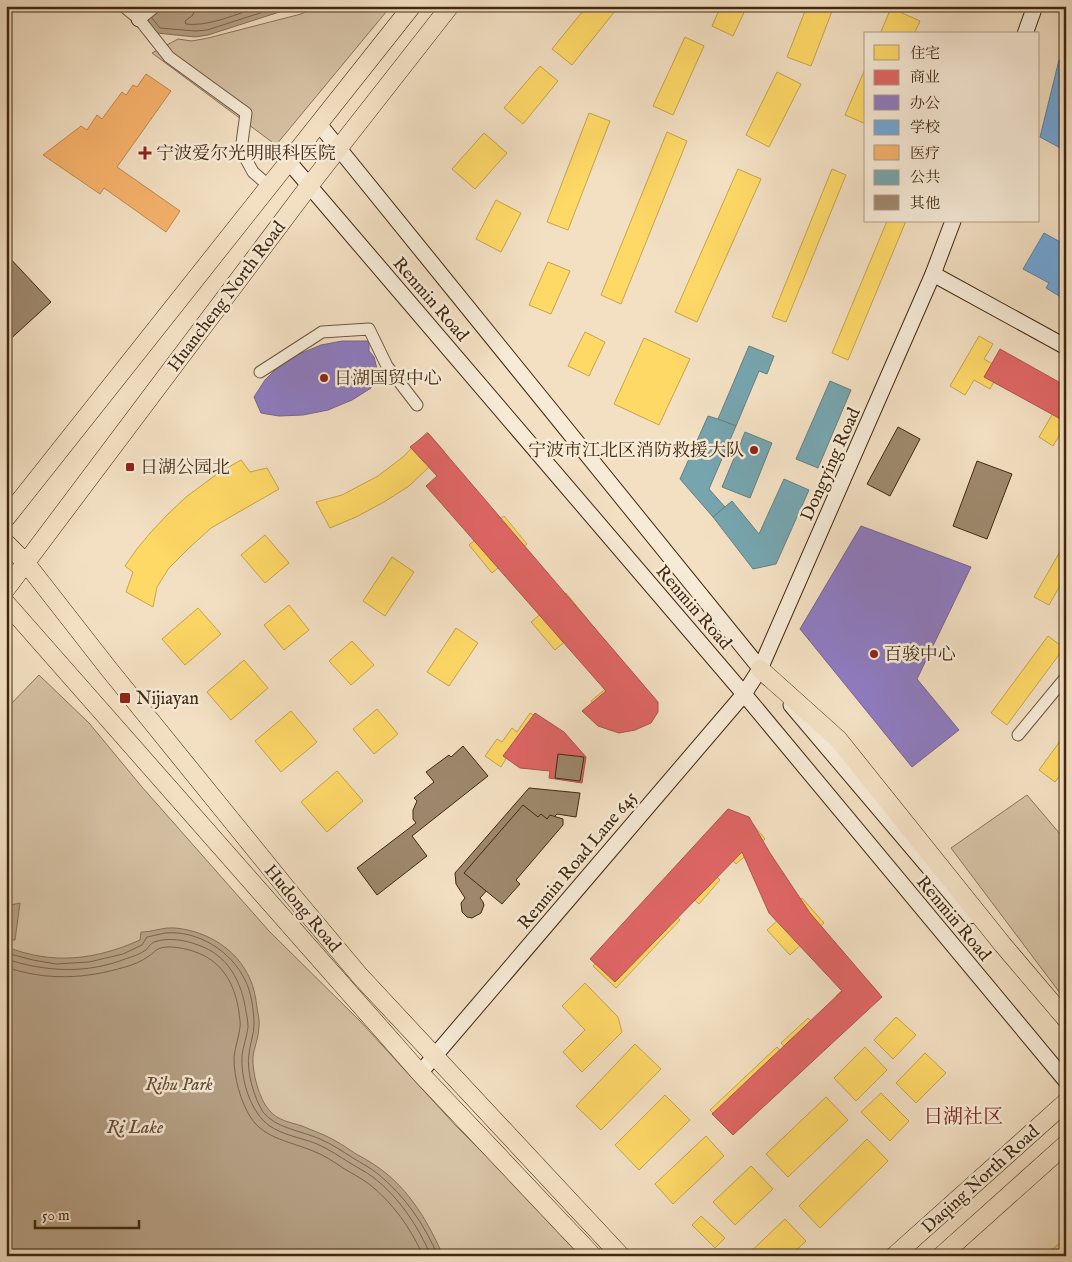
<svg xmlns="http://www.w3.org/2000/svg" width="1072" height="1262" viewBox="0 0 1072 1262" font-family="'IM FELL English','Noto Serif SC',serif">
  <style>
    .green { fill: #d5c1a4; stroke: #8b745a }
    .water { fill: #b6a186; stroke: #877156 }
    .homes { fill: #ffd966; stroke: #c6a44c }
    .shops { fill: #e06666; stroke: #b0534c }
    .offices { fill: #8e7cc3; stroke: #77638d }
    .schools { fill: #6fa8dc; stroke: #61829e }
    .health { fill: #f6b26b; stroke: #c0894f }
    .public { fill: #76a5af; stroke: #66807f }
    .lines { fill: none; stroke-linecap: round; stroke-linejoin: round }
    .shore { stroke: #7c644a; stroke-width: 1 }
    .building { fill: #9e886d; stroke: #41280f }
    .street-casing { stroke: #6e563c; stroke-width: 13 }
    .secondary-casing { stroke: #41280f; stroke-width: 17 }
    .primary-casing { stroke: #41280f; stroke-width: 19 }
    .street { stroke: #f7ebd8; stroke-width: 11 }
    .secondary { stroke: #f7ebd8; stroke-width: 15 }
    .primary { stroke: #f3e0c3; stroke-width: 18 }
    .poi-dot { fill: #8f2418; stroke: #f7ebd8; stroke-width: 2 }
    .labels { text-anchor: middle; stroke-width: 5; stroke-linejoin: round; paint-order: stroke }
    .poi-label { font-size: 18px; fill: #41280f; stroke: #f7ebd8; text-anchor: start }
    .street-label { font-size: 18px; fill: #41280f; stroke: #f7ebd8 }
    .park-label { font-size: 18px; font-style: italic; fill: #664e34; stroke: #f7ebd8 }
    .water-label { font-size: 19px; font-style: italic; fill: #644c33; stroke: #f7ebd8 }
    .quarter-label { font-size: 20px; fill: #7a1f14; stroke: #f7ebd8 }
  </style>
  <rect width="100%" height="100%" fill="#f3e0c3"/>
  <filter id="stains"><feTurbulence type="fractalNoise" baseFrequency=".004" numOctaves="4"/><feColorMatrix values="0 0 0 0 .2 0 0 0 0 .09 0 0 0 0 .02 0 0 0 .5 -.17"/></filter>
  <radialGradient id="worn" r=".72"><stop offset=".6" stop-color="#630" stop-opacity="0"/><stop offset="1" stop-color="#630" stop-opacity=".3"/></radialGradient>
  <g class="green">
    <polygon points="319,6 391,6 276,145 152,53 178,39 192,41 208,38 301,14"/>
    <polygon points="39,675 89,723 142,787 269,931 360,1021 456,1126 553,1222 584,1256 6,1256 6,709"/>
    <polygon points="1027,795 1066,841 1066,1001 951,848"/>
  </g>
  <g class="water">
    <polygon points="136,6 170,6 179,10 194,6 298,6 208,35 195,37 157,33"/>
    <path d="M20,903L15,940H8L7,947C53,965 95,960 140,940L141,932C153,932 163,927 175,928C207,931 237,949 250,979C254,987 256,999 257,1008C258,1014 260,1021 259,1027C259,1037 254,1047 253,1057C252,1072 259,1099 269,1110C278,1121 290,1122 302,1126C309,1129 317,1132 324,1135C335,1140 346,1147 356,1154C364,1158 372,1163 379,1168C409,1189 429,1223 443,1256H6V906Z"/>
  </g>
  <g class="homes">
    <polygon points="587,6 619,6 572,65 552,49"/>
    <polygon points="721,6 747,6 733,36 712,26"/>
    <polygon points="807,6 834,6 811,66 787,57"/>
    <polygon points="891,8 920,21 914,34 880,34"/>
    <polygon points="685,37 704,46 673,115 653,106"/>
    <polygon points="540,66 558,81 523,124 504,108"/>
    <polygon points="866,67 866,124 845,115"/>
    <polygon points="777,72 801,84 769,147 746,135"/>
    <polygon points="589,113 610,121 568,230 547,222"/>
    <polygon points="667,132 687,141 621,304 601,295"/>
    <polygon points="484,133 507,153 475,189 452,169"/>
    <polygon points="738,169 761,179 697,322 675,312"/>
    <polygon points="832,169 846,175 786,322 772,317"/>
    <polygon points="496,200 521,213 501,252 476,239"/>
    <polygon points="887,221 906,221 848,360 832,353"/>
    <polygon points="548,262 570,271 551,314 529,305"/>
    <polygon points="585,332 605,342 589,376 568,366"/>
    <polygon points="979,336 993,344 984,359 1001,369 990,389 974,380 965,395 950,386"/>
    <polygon points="644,338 690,359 659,425 614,404"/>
    <polygon points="1066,391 1066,433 1062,431 1053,446 1039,437"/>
    <polygon points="427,432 445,452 409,486 384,502 356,517 330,528 316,502 342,495 378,476 403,457"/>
    <polygon points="241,460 250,472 267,468 279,489 211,528 188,549 169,568 157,587 153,607 126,592 133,572 125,566 136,550 151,532 168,514 186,497 217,474"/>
    <polygon points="504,516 527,544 492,573 469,545"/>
    <polygon points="265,535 289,563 265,583 241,555"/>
    <polygon points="1066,541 1066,575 1049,605 1034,597"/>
    <polygon points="392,557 414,572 385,616 363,601"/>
    <polygon points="566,593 589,621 555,650 531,622"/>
    <polygon points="289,605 309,630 284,650 264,625"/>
    <polygon points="198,608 221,634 185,665 162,639"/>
    <polygon points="456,628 478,643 449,686 427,672"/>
    <polygon points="1048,636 1064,648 1007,725 991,713"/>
    <polygon points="352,641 374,665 351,685 329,661"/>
    <polygon points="244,660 268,688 231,720 207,692"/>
    <polygon points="626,672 649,700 614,729 591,701"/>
    <polygon points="377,709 398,734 374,754 353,729"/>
    <polygon points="291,711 317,742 281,772 255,741"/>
    <polygon points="530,713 549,725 532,750 523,744 515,755 510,752 501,767 485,756 497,739 502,742 512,728 517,732"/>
    <polygon points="1066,733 1066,767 1055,782 1039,770"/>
    <polygon points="337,771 363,801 327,832 301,802"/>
    <polygon points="746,816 765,839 736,864 717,842"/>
    <polygon points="701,863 720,880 699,904 680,887"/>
    <polygon points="657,898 680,920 616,988 593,966"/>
    <polygon points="802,898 824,923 790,955 767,930"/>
    <polygon points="860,973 880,994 856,1017 836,996"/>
    <polygon points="585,983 618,1017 622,1032 582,1072 563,1052 585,1030 562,1006"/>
    <polygon points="896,1017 916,1035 893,1059 874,1040"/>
    <polygon points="808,1018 828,1039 800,1064 781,1043"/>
    <polygon points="635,1044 661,1069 601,1130 576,1106"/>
    <polygon points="777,1047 798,1069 731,1132 710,1110"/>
    <polygon points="865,1047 887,1070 856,1101 834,1078"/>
    <polygon points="925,1053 946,1073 916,1103 896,1083"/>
    <polygon points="881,1093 909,1121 890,1141 861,1112"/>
    <polygon points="665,1095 690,1120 639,1170 615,1145"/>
    <polygon points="826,1097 848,1120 788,1177 766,1154"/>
    <polygon points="706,1136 724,1156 673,1204 655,1184"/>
    <polygon points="867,1139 888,1161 820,1228 799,1206"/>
    <polygon points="751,1166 773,1189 735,1225 713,1202"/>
    <polygon points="701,1216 725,1238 715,1248 692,1225"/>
    <polygon points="785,1219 806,1241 790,1256 746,1256"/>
    <polygon points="1066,1238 1066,1256 1044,1256"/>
  </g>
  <g class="shops">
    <polygon points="1000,349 1066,386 1066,422 984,377"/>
    <polygon points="428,433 658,702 658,712 651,723 635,730 619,733 598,726 582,711 606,691 426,486 437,476 410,447"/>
    <polygon points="535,713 564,732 586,757 582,783 549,778 550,771 520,768 503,756"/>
    <polygon points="728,809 749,817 770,853 810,913 882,997 733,1135 712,1114 842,991 769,913 742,852 615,982 590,959"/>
  </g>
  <g class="offices">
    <polygon points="342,341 369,341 369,351 374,357 377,369 383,376 371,388 352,400 328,410 303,415 279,416 261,413 254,397 265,380 276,369 297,355 321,345"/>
    <polygon points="861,526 971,567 917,679 959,730 912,767 800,629"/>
  </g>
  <g class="schools">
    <polygon points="1059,60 1066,61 1066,151 1040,137"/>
    <polygon points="1044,233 1062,243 1066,236 1066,296 1064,299 1046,288 1049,283 1023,269"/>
  </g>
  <polygon class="health" points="146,74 171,91 117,167 180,211 166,232 104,188 100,194 43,155 81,126 87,130 97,115 102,119 122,92 126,95 133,85 137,87"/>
  <g class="public">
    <polygon points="749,346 774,356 767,374 759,371 736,426 718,419"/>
    <polygon points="830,381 851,390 818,468 796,459"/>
    <polygon points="708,416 718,419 736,426 709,489 725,507 713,517 680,479"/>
    <polygon points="745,432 772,443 750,498 722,487"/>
    <polygon points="784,479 809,490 776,564 753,569 713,517 732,501 759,534"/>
  </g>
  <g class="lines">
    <g class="shore">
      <path d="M195,6L193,15L185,21L186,24C209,27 239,13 261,6"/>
      <polyline points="152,18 160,28 195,31 207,30 282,6"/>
      <path d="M6,953L33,960L56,964L89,962L123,954L142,945L147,937C153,936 159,934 165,933C198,930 231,951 245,980C251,991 254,1011 254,1024C254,1034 250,1044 249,1054C246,1070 254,1098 263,1112C275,1128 302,1131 320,1139C332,1144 342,1151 353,1158C361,1163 371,1168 378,1174C405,1196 424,1224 438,1256"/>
      <path d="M6,959C45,972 87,974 125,959C132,957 140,954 146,950C149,947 150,944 154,942C168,937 185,940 198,945C228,955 242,982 246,1012C247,1016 248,1022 248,1027C247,1037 243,1046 242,1056C241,1075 247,1099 258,1114C271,1134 297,1136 317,1144C329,1149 340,1157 350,1163C358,1168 366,1172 373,1177C399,1197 418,1226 431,1256"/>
      <path d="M6,967C46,981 85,979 125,967C133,965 142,961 149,956C153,954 155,950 158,949C167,944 189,949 198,953C224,963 235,986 239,1012C239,1017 241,1022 240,1027C239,1037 235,1047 234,1057C234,1077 240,1101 251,1118C265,1139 292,1142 313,1151C324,1155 334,1162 343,1168C351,1173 361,1178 369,1184C392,1202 411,1228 423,1256"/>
    </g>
  </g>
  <g class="building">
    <polygon points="6,254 51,302 6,343"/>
    <polygon points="898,427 920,439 890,496 867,484"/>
    <polygon points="977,461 1012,474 987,539 953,526"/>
    <polygon points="463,746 488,776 412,836 427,856 377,895 357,868 416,823 413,819 413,810 417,801 414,798 434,782 426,772 449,755 451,757"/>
    <polygon points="558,754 584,757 580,781 555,778"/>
    <polygon points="529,788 580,793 576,817 557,814 480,898 483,902 484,905 481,913 472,918 467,917 462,912 461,903 465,898 456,884 455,873"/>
    <polygon points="523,805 538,817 541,814 547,819 550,815 563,819 563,825 516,880 520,884 502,904 464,873"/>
  </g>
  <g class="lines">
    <defs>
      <g id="street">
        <polyline points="123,6 139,19 169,57 246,113 241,150 253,172 269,186"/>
        <polyline points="140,19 156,6"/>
        <polyline points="260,372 322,332 369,329 387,366 417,405"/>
        <polyline points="1018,735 1066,677"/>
      </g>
      <g id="secondary">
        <polyline points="139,19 140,19"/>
        <polyline points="1025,34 1035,6"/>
        <polyline points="319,124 768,678"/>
        <polyline points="289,162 744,694 1066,1081"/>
        <polyline points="933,274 1066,347"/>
        <polyline points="791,705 970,916"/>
        <polyline points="420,1073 744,694 760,669 933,274 953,221"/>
      </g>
      <g id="primary">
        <polyline points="6,518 412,6"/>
        <polyline points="6,543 26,563 108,668 292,895 360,976 621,1256"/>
        <polyline points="6,589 309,186 450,6"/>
        <polyline points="6,603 420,1073 593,1256"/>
        <polyline points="760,669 838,739 1003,945 1066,1019"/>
        <polyline points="894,1256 1066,1102"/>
        <polyline points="941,1256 1066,1144"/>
      </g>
    </defs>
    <use href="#street" class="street-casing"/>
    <use href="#secondary" class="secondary-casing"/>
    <use href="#primary" class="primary-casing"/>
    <use href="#street" class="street"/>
    <use href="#secondary" class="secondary"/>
    <use href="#primary" class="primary"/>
  </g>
  <g class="poi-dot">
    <path d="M142.5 145.5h5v5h5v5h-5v5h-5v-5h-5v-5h5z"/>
    <circle cx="324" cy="378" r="5"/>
    <circle cx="754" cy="450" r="5"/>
    <rect x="125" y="462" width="10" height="10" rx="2.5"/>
    <circle cx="874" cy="654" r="5"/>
    <rect x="119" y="692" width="12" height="12" rx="2.5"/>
  </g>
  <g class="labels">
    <g class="poi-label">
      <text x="156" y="159">宁波爱尔光明眼科医院</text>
      <text x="334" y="384">日湖国贸中心</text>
      <text x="744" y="456" text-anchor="end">宁波市江北区消防救援大队</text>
      <text x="140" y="473">日湖公园北</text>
      <text x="884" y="660">百骏中心</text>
      <text x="136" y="704">Nijiayan</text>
    </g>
    <g class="street-label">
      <text transform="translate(226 296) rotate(-53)" y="6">Huancheng North Road</text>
      <text transform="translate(431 299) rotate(49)" y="6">Renmin Road</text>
      <text transform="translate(830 464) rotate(-66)" y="6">Dongying Road</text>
      <text transform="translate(694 607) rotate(49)" y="6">Renmin Road</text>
      <text transform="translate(577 860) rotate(-50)" y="6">Renmin Road Lane 645</text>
      <text transform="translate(303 908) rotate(50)" y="6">Hudong Road</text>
      <text transform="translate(954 918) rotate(50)" y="6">Renmin Road</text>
      <text transform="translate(980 1179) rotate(-42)" y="6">Daqing North Road</text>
    </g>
    <g class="park-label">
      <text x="179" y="1090">Rihu Park</text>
    </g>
    <g class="water-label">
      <text x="135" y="1133">Ri Lake</text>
    </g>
    <g class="quarter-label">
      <text x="963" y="1123">日湖社区</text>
    </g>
  </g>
  <rect width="1072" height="1262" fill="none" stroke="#f3e0c3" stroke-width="25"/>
  <rect x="8" y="8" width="1057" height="1247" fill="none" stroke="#41280f" stroke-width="2.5"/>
  <rect x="12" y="12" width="1047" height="1237" fill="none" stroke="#41280f"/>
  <rect x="864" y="32" width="175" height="190" fill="#f7ebd8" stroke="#ae9d88"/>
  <rect x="874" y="45" width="25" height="15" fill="#ffd966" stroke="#ae9d88"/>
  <text x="910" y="58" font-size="15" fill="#41280f">住宅</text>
  <rect x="874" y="70" width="25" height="15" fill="#e06666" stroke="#ae9d88"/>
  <text x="910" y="82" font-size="15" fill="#41280f">商业</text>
  <rect x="874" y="95" width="25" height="15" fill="#8e7cc3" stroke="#ae9d88"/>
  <text x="910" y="108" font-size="15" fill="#41280f">办公</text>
  <rect x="874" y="120" width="25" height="15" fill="#6fa8dc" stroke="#ae9d88"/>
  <text x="910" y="132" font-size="15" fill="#41280f">学校</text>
  <rect x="874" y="145" width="25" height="15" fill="#f6b26b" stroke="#ae9d88"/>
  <text x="910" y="158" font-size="15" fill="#41280f">医疗</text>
  <rect x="874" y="170" width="25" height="15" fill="#76a5af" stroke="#ae9d88"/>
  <text x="910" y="182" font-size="15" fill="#41280f">公共</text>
  <rect x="874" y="195" width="25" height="15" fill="#9e886d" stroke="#ae9d88"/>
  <text x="910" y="208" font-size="15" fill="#41280f">其他</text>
  <path d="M35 1220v8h104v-8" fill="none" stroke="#41280f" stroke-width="2.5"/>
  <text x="42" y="1220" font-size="15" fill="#41280f" stroke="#f7ebd8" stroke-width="4" paint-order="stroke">50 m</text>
  <rect width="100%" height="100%" filter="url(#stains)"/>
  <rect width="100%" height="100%" fill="url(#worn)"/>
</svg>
